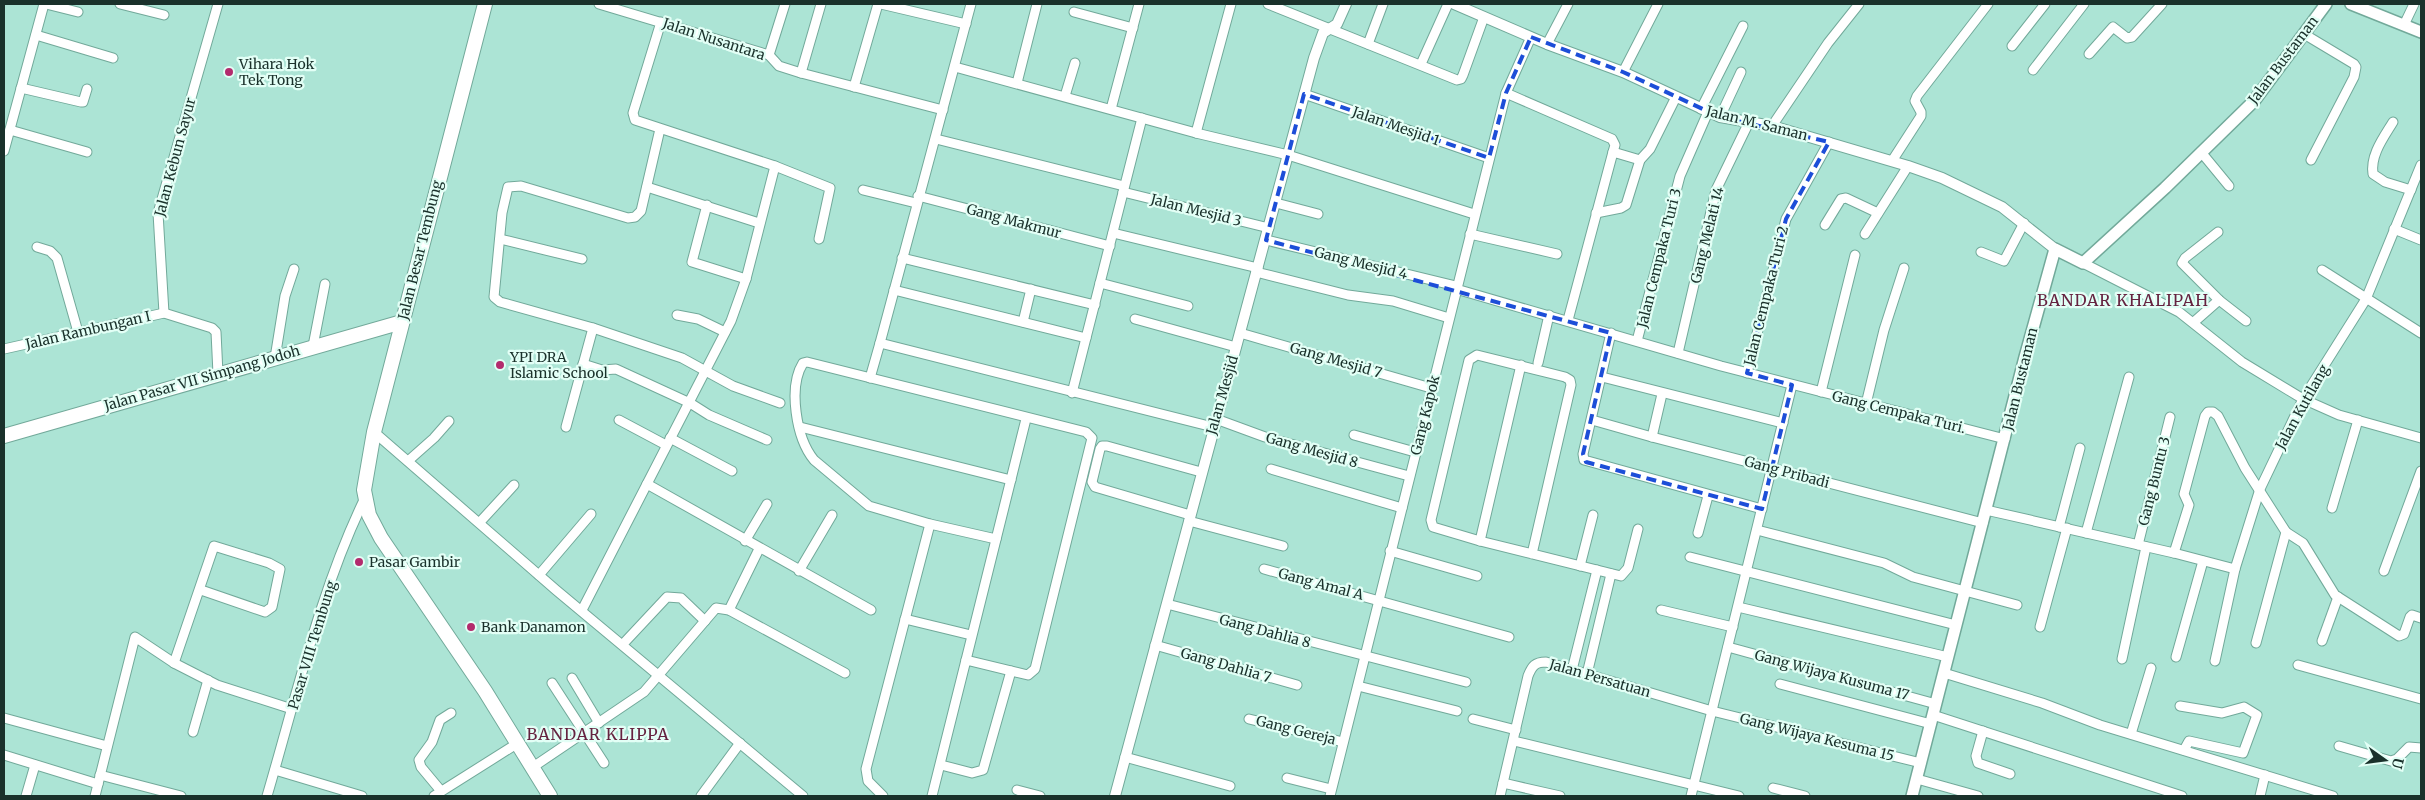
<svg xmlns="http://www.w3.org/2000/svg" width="2425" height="800" viewBox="0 0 2425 800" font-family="Merriweather,serif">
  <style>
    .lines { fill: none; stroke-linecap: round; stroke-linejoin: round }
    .minor-casing { stroke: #72a99a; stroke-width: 11 }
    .tertiary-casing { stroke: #72a99a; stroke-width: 12 }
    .secondary-casing { stroke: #72a99a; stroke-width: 14 }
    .primary-casing { stroke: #72a99a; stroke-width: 16 }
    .trunk-casing { stroke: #72a99a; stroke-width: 16 }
    .minor { stroke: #fff; stroke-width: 9 }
    .tertiary { stroke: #fff; stroke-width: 10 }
    .secondary { stroke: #fff; stroke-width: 11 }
    .primary { stroke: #fff; stroke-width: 14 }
    .trunk { stroke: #fff; stroke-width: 14 }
    .marked { fill: none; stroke: #1d4ed8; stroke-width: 4; stroke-dasharray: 10 6; stroke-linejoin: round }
    .poi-dot { fill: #b32b6d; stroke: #e3fff6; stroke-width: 2 }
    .labels { text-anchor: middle; stroke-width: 4.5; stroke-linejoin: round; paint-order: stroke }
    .street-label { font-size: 14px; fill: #1a312b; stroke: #e3fff6 }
    .poi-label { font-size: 14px; fill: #1a312b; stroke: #e3fff6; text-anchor: start }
    .quarter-label { font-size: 16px; letter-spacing: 1px; fill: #652340; stroke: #e3fff6 }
  </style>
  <rect width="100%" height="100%" fill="#ace4d5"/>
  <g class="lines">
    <defs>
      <g id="minor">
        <polyline points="46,4 78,12"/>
        <polyline points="120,4 164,15"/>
        <polyline points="599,4 769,55 779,66 801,73 943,110"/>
        <polyline points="881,4 966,24"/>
        <polyline points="971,4 880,343 1213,427"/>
        <polyline points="1268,4 1457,80 1461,79 1463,75 1484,17"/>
        <polyline points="1074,12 1133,28"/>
        <polyline points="2404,25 2414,4"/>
        <polyline points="2304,34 2354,64 2356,67 2354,77 2311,160"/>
        <polyline points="36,35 113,58"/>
        <polyline points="1368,44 1383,4"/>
        <polyline points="1547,44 1568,4"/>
        <polyline points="2012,46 2045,4"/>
        <polyline points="2089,54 2113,27 2127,38 2132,37 2162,4"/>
        <polyline points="769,55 785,4"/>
        <polyline points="1421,64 1448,4"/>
        <polyline points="955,67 1196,133 1288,155 1474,214"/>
        <polyline points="2033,70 2084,4"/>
        <polyline points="1623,72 1658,4"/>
        <polyline points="801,73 821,4"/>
        <polyline points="1017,83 1037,4"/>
        <polyline points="854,87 878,4"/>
        <polyline points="21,88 81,102 83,102 87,89"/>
        <polyline points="1506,93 1612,139 1615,145 1613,152"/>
        <polyline points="1304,94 1489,158"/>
        <polyline points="1065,96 1075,63"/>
        <polyline points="1111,109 1139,4"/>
        <polyline points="1701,109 1743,26"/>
        <polyline points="1720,117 1741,72"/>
        <path d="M2393,122C2384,137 2370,155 2373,174L2385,182L2411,190"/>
        <polyline points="1772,126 1828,43 1859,4"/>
        <polyline points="660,129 641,211 635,217 628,218 521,186 508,187 502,213 494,297 500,302 593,328 682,358 733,386 780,403"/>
        <polyline points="10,130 87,152"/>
        <polyline points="1196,133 1231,4"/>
        <polyline points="936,139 1124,186"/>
        <polyline points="4,151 44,4"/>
        <polyline points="2201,152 2229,186"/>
        <polyline points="1892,161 1921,116 1921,112 1915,101 1917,96 1988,4"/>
        <polyline points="775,166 830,188 819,239"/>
        <polyline points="647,187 759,223"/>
        <polyline points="863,190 916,203"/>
        <polyline points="1123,192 1269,228"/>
        <polyline points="918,196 1110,246"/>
        <polyline points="1276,203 1318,214"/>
        <polyline points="707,205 692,262 746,279"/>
        <polyline points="1596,213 1621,208 1626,205 1640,160 1650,149 1676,97"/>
        <polyline points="1825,225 1841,199 1846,198 1878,213"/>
        <polyline points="2394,229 2421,240"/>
        <polyline points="2218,232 2185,258 2182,263 2219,300 2246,321"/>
        <polyline points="1113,233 1258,268"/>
        <polyline points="1470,234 1557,254"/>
        <polyline points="1865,234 1908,166"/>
        <polyline points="500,239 582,259"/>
        <polyline points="1266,240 1456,286"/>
        <polyline points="37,247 50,251 57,258 78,332"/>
        <polyline points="1981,252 2004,261 2024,223"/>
        <polyline points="902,258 1095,305"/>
        <polyline points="2083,263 2179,312 2242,362 2303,399 2339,415 2421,438"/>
        <polyline points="2322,270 2421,333"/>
        <polyline points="1256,272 1348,295 1393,301 1449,318"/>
        <polyline points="1100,283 1188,306"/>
        <polyline points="1456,289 1721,366 2005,439"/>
        <polyline points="894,290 1086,338 1142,118"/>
        <polyline points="164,313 158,213 218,4"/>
        <polyline points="677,315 698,319 725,332"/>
        <polyline points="1135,319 1236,347"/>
        <polyline points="1568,320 1613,152 1640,160"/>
        <polyline points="1023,322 1031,289"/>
        <polyline points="2194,322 2219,300"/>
        <polyline points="1240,333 1431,388"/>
        <polyline points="1611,333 1583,454 1584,460 1762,509"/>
        <polyline points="1637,341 1680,176 1708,112"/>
        <polyline points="313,346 325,284"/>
        <polyline points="4,349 164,313 212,328 216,332 218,374"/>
        <polyline points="1678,353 1716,190 1749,122"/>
        <polyline points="275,358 285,296 294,269"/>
        <polyline points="1538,363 1549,315"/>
        <polyline points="583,364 602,370 616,369 690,403 709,415 767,440"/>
        <polyline points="1747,373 1786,219 1829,142"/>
        <polyline points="1602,377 1783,423"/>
        <polyline points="870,378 880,343"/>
        <polyline points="1821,392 1855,255"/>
        <polyline points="1072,393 1086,338"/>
        <polyline points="1866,404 1884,330 1904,268"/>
        <polyline points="1216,419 1265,437 1409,476"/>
        <polyline points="619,420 666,445"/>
        <polyline points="1592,420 1652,437 1983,523"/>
        <polyline points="566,427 593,328"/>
        <polyline points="800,427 1011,480"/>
        <polyline points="374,432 556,590 803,796"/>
        <polyline points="1354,435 1415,452"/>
        <polyline points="1652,437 1662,394"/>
        <polyline points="670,438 732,471"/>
        <polyline points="408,461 434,438 449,421"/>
        <polyline points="1271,469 1402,508"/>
        <polyline points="647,484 871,610"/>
        <polyline points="2332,508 2358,420"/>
        <polyline points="1986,510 2174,553 2235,569"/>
        <polyline points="1190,515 1095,487 1092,482 1100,449 1102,446 1107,446 1201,472"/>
        <polyline points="1189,521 1283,546"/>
        <polyline points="480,522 514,485"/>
        <polyline points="2059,527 2080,448"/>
        <polyline points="1757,530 1884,563 1913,577 2017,605"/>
        <polyline points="2286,532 2303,543 2335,595 2399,636 2404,634 2410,617 2412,615 2421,618"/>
        <polyline points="1698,533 1708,496"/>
        <polyline points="2086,533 2129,377"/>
        <polyline points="745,541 767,504"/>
        <polyline points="1480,541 1521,365"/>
        <polyline points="2138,545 2170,417"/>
        <polyline points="1390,551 1477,576"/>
        <polyline points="2174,553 2189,505 2184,494 2205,416 2208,412 2213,412 2218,416 2245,468 2286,532 2256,643"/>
        <polyline points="1532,554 1571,385 1570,380 1565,377 1477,355 1469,360 1431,520 1433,527 1480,541 1621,576 1628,568 1638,529"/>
        <polyline points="1690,557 1956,625"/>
        <polyline points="1580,566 1593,515"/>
        <polyline points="1264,569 1509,637"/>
        <polyline points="799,571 832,515"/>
        <polyline points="2384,571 2421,471"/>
        <polyline points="539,575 591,514"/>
        <polyline points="1167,604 1466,682"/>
        <polyline points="1738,607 1948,657"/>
        <polyline points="582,610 731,321 746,279 775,166 635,120 633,113 661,22"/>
        <polyline points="729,610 759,549"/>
        <polyline points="1661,610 1733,627"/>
        <polyline points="905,619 971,635"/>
        <polyline points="2040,627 2067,528"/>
        <polyline points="2322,641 2338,597"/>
        <polyline points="623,644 667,597 681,598 705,621"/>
        <polyline points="1155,645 1297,685"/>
        <polyline points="1728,647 1936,704"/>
        <polyline points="2176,657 2203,561"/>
        <polyline points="2122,659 2146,547"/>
        <polyline points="966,660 1026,419"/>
        <polyline points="2215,661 2235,569 2260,489 2303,399 2366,299 2421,165"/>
        <polyline points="174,663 214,546 269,563 280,569 272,607 265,612 201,590"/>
        <polyline points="2298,665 2421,699"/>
        <polyline points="1572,670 1597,570"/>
        <polyline points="1944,673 2042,703 2100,725 2333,796"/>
        <polyline points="1587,674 1611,574"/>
        <polyline points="572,678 599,723"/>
        <polyline points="552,683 604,763"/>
        <polyline points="1780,684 1931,724"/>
        <polyline points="1358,686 1457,711"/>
        <polyline points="2180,706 2222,713 2244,707 2257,715 2243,753 2189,741 2184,750"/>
        <polyline points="1933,715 2182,796"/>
        <polyline points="4,718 107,746"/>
        <polyline points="1249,719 1343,742"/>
        <polyline points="1473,719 1516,730"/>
        <polyline points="1983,731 1976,756 1978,763 2010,774"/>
        <polyline points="193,732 208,680"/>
        <polyline points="2131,734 2151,668"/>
        <polyline points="1514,741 1739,796"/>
        <polyline points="2339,746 2391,761 2397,759 2409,747 2421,748"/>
        <polyline points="4,755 98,784"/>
        <polyline points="1125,757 1230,786"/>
        <polyline points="941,765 972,773 983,770 1011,671"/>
        <polyline points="533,767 644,692 716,608 729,610 845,673"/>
        <polyline points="275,770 362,796"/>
        <polyline points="100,775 181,796"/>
        <polyline points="1287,778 1331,789"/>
        <polyline points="1917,779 1978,796"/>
        <polyline points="1503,783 1560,796"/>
        <polyline points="1773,788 1805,796"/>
        <polyline points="1017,790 1040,796"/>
        <polyline points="441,791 421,767 419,760 432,742 440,720 451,713"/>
        <polyline points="26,796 35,765"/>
        <polyline points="95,796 135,637 174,663 217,685 292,709"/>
        <path d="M267,796C296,698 320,590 365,498"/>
        <polyline points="434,796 518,743"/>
        <polyline points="701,796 740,743"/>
        <polyline points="883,796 868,781 866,769 930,524"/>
        <path d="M932,796L966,660L1028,675L1035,669L1092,438L1086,432L807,362L803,363C788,387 796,438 814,460L869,506L930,524L996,539"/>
        <polyline points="1330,796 1506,93 1531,37"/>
        <path d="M1500,796L1528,676C1532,666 1535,662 1546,662L1712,711L1921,763"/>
        <polyline points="1691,796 1792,385"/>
        <polyline points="2260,796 2265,775"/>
      </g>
      <g id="tertiary">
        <polyline points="1454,4 1547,44 1623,72 1720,117 1772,126 1908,166 1942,178 2002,207 2055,249"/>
        <polyline points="1115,796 1314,58 1323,33 1337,24 1346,4"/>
      </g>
      <g id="secondary">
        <polyline points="2351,4 2421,32"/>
        <polyline points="1912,796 2025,357 2055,249 2083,263 2165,188 2254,101 2326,4"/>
      </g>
      <polyline id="primary" points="4,436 402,322"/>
      <polyline id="trunk" points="485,4 374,432 364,490 369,515 381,538 485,691 550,796"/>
    </defs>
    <use href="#minor" class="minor-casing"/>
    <use href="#tertiary" class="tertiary-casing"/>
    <use href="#secondary" class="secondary-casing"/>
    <use href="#primary" class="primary-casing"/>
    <use href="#trunk" class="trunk-casing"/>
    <use href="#minor" class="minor"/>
    <use href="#tertiary" class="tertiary"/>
    <use href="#secondary" class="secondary"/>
    <use href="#primary" class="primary"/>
    <use href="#trunk" class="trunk"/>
  </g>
  <path class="marked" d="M1531,37L1623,72L1720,117L1829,142L1786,219L1747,373L1792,385L1762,509L1586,462L1583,454L1611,333L1266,240L1304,94L1489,158L1506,93Z"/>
  <g class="poi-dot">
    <circle cx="229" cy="72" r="5"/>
    <circle cx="500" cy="365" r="5"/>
    <circle cx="359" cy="562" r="5"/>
    <circle cx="471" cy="627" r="5"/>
  </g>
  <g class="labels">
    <g class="street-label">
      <text transform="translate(714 39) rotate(18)" y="5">Jalan Nusantara</text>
      <text transform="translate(2283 60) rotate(-53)" y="5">Jalan Bustaman</text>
      <text transform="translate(1757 123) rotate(14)" y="5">Jalan M. Saman</text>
      <text transform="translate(1396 126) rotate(19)" y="5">Jalan Mesjid 1</text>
      <text transform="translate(175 157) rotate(-75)" y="5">Jalan Kebun Sayur</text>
      <text transform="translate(1196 210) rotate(14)" y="5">Jalan Mesjid 3</text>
      <text transform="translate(1014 221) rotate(15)" y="5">Gang Makmur</text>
      <text transform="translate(1707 235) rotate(-76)" y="5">Gang Melati 14</text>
      <text transform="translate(420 250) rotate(-76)" y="5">Jalan Besar Tembung</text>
      <text transform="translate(1659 258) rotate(-76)" y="5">Jalan Cempaka Turi 3</text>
      <text transform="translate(1361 263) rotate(14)" y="5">Gang Mesjid 4</text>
      <text transform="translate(1766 296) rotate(-76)" y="5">Jalan Cempaka Turi 2</text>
      <text transform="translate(88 330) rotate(-13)" y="5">Jalan Rambungan I</text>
      <text transform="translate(1336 360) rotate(16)" y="5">Gang Mesjid 7</text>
      <text transform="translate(202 378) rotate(-16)" y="5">Jalan Pasar VII Simpang Jodoh</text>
      <text transform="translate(2020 379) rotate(-76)" y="5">Jalan Bustaman</text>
      <text transform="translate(1222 395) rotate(-74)" y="5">Jalan Mesjid</text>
      <text transform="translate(2302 407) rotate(-61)" y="5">Jalan Kutilang</text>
      <text transform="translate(1899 412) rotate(14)" y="5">Gang Cempaka Turi.</text>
      <text transform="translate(1425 415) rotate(-76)" y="5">Gang Kapok</text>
      <text transform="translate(1312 450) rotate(16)" y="5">Gang Mesjid 8</text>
      <text transform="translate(1787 472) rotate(15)" y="5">Gang Pribadi</text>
      <text transform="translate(2154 481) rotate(-76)" y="5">Gang Buntu 3</text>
      <text transform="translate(1321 584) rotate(15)" y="5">Gang Amal A</text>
      <text transform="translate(1265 631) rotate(15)" y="5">Gang Dahlia 8</text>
      <text transform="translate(312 645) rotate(-73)" y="5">Pasar VIII Tembung</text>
      <text transform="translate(1226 665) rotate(16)" y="5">Gang Dahlia 7</text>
      <text transform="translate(1832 675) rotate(15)" y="5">Gang Wijaya Kusuma 17</text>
      <text transform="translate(1600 678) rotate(16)" y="5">Jalan Persatuan</text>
      <text transform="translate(1296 730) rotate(14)" y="5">Gang Gereja</text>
      <text transform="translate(1817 737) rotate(14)" y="5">Gang Wijaya Kesuma 15</text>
    </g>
    <g class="poi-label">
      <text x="239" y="69">Vihara Hok<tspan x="239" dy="16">Tek Tong</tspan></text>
      <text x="510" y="362">YPI DRA<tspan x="510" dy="16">Islamic School</tspan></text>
      <text x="369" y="567">Pasar Gambir</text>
      <text x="481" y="632">Bank Danamon</text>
    </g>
    <g class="quarter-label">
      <text x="2123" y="306">BANDAR KHALIPAH</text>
      <text x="598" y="740">BANDAR KLIPPA</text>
    </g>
  </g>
  <rect width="2425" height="800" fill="none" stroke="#1a312b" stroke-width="10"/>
  <g transform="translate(2385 760) rotate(104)" stroke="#e3fff6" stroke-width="4" paint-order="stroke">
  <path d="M0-4L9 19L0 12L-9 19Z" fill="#1a312b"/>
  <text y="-8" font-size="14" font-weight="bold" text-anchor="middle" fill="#1a312b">U</text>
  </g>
</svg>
